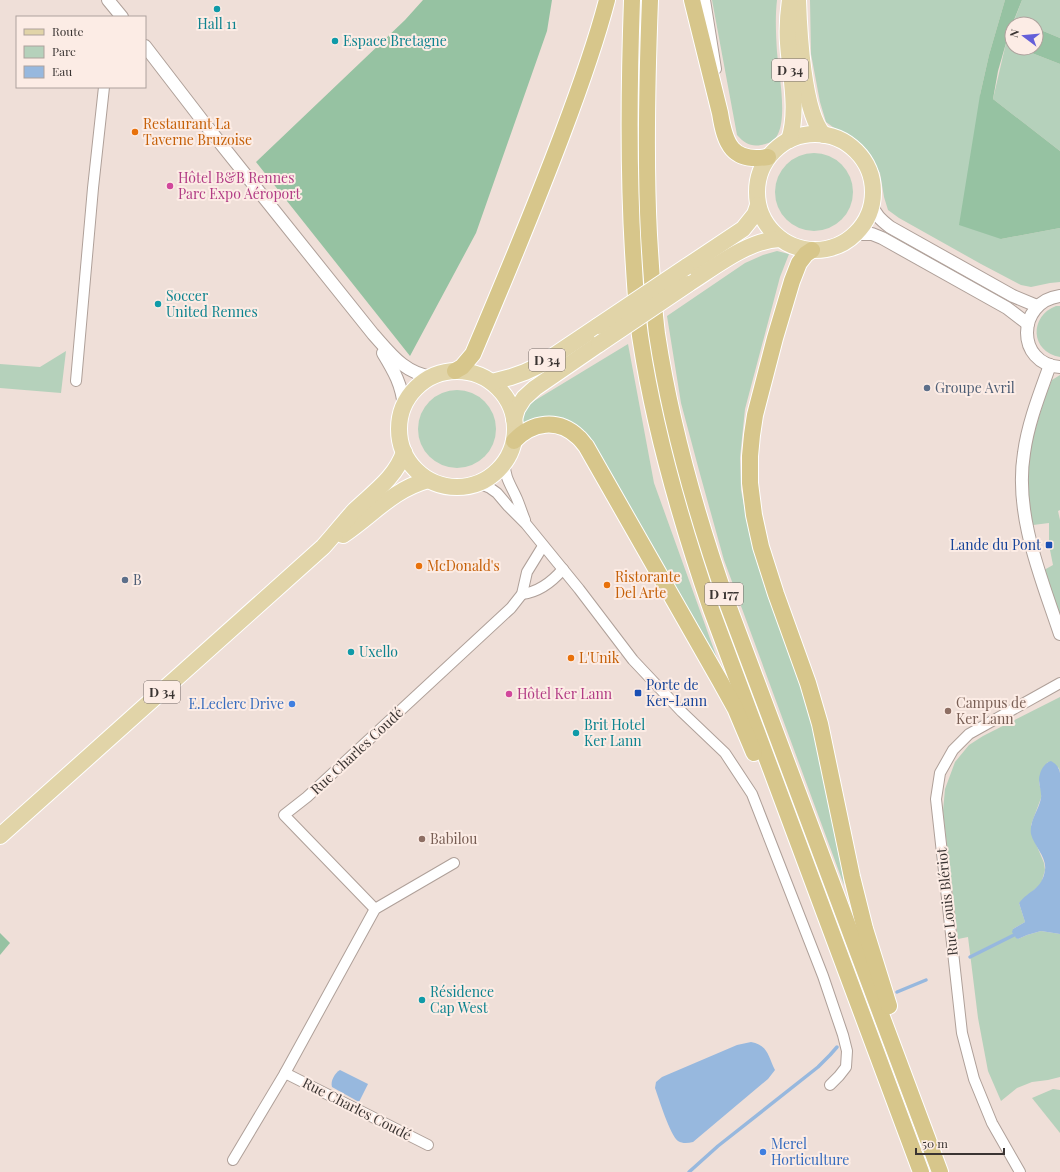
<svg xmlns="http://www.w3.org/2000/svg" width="1060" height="1172" viewBox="0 0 1060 1172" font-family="'Playfair Display',serif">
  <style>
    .green { fill: #b5d1bb }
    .forest { fill: #96c2a2 }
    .water { fill: #97b8de }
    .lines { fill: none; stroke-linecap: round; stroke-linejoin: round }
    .stream { stroke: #97b8de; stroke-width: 3.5 }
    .minor-casing { stroke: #afa099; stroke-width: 12 }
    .tertiary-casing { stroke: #afa099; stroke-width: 14 }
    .primary-casing { stroke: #fff; stroke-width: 18 }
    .trunk-casing { stroke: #fff; stroke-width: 18 }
    .minor { stroke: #fff; stroke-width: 10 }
    .tertiary { stroke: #fff; stroke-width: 12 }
    .primary { stroke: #e1d4a8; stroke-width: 16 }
    .trunk { stroke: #d7c68b; stroke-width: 16 }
    .primary-bridge-casing { stroke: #fff; stroke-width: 18; stroke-linecap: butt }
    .primary-bridge { stroke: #e1d4a8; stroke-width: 16 }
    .culture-dot { fill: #0f9aa8; stroke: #fcece5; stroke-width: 1.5 }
    .food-dot { fill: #e8710a; stroke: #fcece5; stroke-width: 1.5 }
    .hotel-dot { fill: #d1479c; stroke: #fcece5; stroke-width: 1.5 }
    .service-dot { fill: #5c6f8a; stroke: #fcece5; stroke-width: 1.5 }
    .transit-dot { fill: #1a4fb4; stroke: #fcece5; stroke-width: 1.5 }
    .shop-dot { fill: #3f7fe0; stroke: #fcece5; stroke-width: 1.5 }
    .education-dot { fill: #8d6e63; stroke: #fcece5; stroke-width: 1.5 }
    .labels { text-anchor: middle; stroke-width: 4; stroke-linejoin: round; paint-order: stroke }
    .shield { fill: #fcece5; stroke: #746b68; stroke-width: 1 }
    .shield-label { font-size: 13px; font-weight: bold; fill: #3a3432 }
    .culture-label { font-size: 14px; fill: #0d838f; stroke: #fcece5; text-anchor: start }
    .food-label { font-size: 14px; fill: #c56008; stroke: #fcece5; text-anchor: start }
    .hotel-label { font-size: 14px; fill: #b23c85; stroke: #fcece5; text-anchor: start }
    .service-label { font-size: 14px; fill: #4e5e75; stroke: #fcece5; text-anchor: start }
    .transit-label { font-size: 14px; fill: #164399; stroke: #fcece5; text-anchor: end }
    .education-label { font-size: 14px; fill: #785e54; stroke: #fcece5; text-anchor: start }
    .shop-label { font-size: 14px; fill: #366cbe; stroke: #fcece5; text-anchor: end }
    .street-label { font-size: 14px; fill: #3a3432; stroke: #fcece5 }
  </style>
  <rect width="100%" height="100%" fill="#efdfd8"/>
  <g class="green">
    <path d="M712,0H777C775,17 776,35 777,52C779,74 787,115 778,134C775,141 768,144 761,145C751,147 744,143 737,135Z"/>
    <polygon points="810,0 1005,0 989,55 980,95 1001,239 1060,228 1060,282 1050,283 1031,287 1021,285 981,264 899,218 888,210 884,197 880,173 868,152 855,139 837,130 826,122 820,102 811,54"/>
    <polygon points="1022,0 1060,0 1060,38 1036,28 1036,24 1025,24 1014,21"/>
    <polygon points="1006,43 1012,45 1012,48 1019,48 1060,64 1060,151 993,99"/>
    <circle cx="814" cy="192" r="39"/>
    <polygon points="777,251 789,254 780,277 745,409 740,458 741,490 749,531 761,574 792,657 817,737 838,844 844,885 724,560 700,474 681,403 667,316 745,263 763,255"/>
    <path d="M1056,306H1060V357C1030,352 1029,316 1056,306Z"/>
    <path d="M628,344L654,483L726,683L583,433L519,428C520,416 525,408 534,401Z"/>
    <polygon points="66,351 61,393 0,388 0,364 40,367"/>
    <polygon points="1060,375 1060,510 1058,511 1060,520 1060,620 1044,570 1053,565 1049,545 1049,523 1033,525 1029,506 1028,472 1031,444 1045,397 1052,380"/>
    <circle cx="457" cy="429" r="39"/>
    <polygon points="1060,697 1060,773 1059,768 1048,762 1044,768 1039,783 1041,790 1041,798 1031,825 1031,832 1044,863 1045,870 1041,884 1019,903 1025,922 1013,929 1014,935 1018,939 1027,935 1041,931 1060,934 1060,1077 1048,1080 1032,1082 1017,1088 1001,1101 988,1071 978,1018 968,937 958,939 943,811 945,789 955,762 969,745 983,736"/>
    <polygon points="1053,1089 1060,1090 1060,1133 1032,1098"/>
  </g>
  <g class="forest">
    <polygon points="423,0 552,0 547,31 476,233 410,356 256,162 405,20"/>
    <polygon points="1005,0 1022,0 1014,20 1025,24 1012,24 1012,45 1006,43 998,71 993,99 1060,151 1060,228 1001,239 959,225 980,95 989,55"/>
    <polygon points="1036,28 1060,38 1060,64 1019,48 1036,48"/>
    <polygon points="0,933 10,943 0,955"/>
  </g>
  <g class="water">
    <path d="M1051,761C1056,764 1059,767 1060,773V934L1041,931L1027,935L1018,939L1016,938L1012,932L1013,929L1025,922L1019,903C1029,890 1042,890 1045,870C1047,857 1034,846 1031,834C1029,821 1039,810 1041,798C1042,790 1037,782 1040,774C1041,769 1046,762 1051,761Z"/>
    <path d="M751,1042C768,1045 768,1056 775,1070L768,1079L693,1142C688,1143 683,1144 678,1141C670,1135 659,1099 655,1088L656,1082L662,1077L737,1045Z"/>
    <path d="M340,1070L368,1084L359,1102L332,1087C330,1081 335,1073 340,1070Z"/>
  </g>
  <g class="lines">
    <g class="stream">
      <polyline points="970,957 1014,935"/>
      <polyline points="897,992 926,980"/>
      <polyline points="689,1172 718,1146 818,1067 830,1055 837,1047"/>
    </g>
    <defs>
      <g id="minor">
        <polyline points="705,0 716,69"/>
        <polyline points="76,381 93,188 104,87"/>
        <path d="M505,463C504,477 512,487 517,499C520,506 522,513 525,520"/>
        <polyline points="478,483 490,488 497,493 508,506 526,524 579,589 633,660 682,712 725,753 752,794 823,976 843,1035 847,1051 846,1067 839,1076 830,1085"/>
        <path d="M522,594C539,592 552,582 563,569"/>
        <polyline points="375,909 284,815 307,797 511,608 522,594 527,572 543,546"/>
        <polyline points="285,1073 428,1145"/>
        <polyline points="233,1160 285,1073 375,909 454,863"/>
        <polyline points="1020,1172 992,1123 974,1079 962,1033 936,799 940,773 953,750 969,734 1060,683"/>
      </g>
      <g id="tertiary">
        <polyline points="108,0 122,17"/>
        <path d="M145,46L205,124L373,334C391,354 404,373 432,377"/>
        <path d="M871,203C875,215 881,220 890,227L1013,296L1037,306"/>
        <polyline points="855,234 872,234 882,238 1007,308 1028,324"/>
        <path d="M1060,296C1016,302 1016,364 1060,367"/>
        <path d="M383,353C394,371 402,385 404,407"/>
        <path d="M1050,365C1040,393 1028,423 1024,453C1014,514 1041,577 1060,634"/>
      </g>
      <g id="primary">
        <path d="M798,0C799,30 803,114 824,135"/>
        <circle cx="815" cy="192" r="58"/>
        <path d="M789,140C799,110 790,74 788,43C787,29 788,14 790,0"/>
        <polyline points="686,267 743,229 755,214 758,205"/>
        <path d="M688,284C715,267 748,240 780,239"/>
        <circle cx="457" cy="429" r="58"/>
        <polyline points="492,382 511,377 525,372 540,365 598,326"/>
        <polyline points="514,419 517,409 524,398 535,388 599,344"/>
        <path d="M343,535C373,515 392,490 428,480"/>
        <path d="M0,836L323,547C334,535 344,522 355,510C374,492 396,477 404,452"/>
      </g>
      <g id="trunk">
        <path d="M632,0C629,84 628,168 633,252C635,282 636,312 641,342C655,433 681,522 711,609L921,1172"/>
        <path d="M650,0C647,78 645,157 649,235C651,268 653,301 657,334C671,426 697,517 728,605L940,1172"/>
        <path d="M692,0L720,113C725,144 732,163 768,157"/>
        <polyline points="812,250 806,254 799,263 792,281 775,338 755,415 752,435 750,456 750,483 754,515 761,547 776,594 808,683 820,724 852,877 865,929 889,1006"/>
        <path d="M455,371L462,367L473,354C504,281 534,209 562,135C579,90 595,46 607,0"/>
        <path d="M514,441C532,422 558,418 578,437C581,439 583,443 586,446L720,681L735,708L754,753"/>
      </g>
    </defs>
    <use href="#minor" class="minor-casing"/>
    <use href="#tertiary" class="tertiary-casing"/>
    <use href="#primary" class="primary-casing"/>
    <use href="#trunk" class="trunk-casing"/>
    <use href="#minor" class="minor"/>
    <use href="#tertiary" class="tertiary"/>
    <use href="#primary" class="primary"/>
    <use href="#trunk" class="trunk"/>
    <defs>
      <g id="primary-bridge">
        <polyline points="598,326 686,267"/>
        <polyline points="599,344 688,284"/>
      </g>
    </defs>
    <use href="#primary-bridge" class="primary-bridge-casing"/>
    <use href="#primary-bridge" class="primary-bridge"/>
  </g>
  <g class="culture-dot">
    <circle cx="217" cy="9" r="4"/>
    <circle cx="335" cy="41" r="4"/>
    <circle cx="158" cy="304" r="4"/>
    <circle cx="351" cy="652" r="4"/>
    <circle cx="576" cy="733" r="4"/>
    <circle cx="422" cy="1000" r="4"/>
  </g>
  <g class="food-dot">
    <circle cx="135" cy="132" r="4"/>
    <circle cx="419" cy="566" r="4"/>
    <circle cx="607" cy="585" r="4"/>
    <circle cx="571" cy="658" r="4"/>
  </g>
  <g class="hotel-dot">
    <circle cx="170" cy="186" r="4"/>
    <circle cx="509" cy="694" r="4"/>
  </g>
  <g class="service-dot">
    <circle cx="927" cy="388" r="4"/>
    <circle cx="125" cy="580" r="4"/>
  </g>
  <g class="transit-dot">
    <rect x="1045" y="541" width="8" height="8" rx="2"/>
    <rect x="634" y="689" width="8" height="8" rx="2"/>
  </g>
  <g class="shop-dot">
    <circle cx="292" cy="704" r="4"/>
    <circle cx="763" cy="1152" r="4"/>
  </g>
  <g class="education-dot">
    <circle cx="948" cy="711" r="4"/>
    <circle cx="422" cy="839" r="4"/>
  </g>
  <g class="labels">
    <g class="shield">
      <rect x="772" y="59" width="36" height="22" rx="3"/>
      <rect x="529" y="349" width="36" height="22" rx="3"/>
      <rect x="705" y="583" width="38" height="22" rx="3"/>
      <rect x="144" y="681" width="36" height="22" rx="3"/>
    </g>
    <g class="shield-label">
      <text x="790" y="75">D 34</text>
      <text x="547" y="365">D 34</text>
      <text x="724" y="599">D 177</text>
      <text x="162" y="697">D 34</text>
    </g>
    <g class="culture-label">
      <text x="217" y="29" text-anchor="middle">Hall 11</text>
      <text x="343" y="46">Espace Bretagne</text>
      <text x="166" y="301">Soccer<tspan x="166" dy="16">United Rennes</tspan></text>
      <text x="359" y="657">Uxello</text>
      <text x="584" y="730">Brit Hotel<tspan x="584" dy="16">Ker Lann</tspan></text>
      <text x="430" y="997">Résidence<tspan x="430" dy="16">Cap West</tspan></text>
    </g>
    <g class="food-label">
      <text x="143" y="129">Restaurant La<tspan x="143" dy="16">Taverne Bruzoise</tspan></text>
      <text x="427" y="571">McDonald's</text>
      <text x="615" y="582">Ristorante<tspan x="615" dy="16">Del Arte</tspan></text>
      <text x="579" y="663">L'Unik</text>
    </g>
    <g class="hotel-label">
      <text x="178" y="183">Hôtel B&amp;B Rennes<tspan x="178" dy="16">Parc Expo Aéroport</tspan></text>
      <text x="517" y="699">Hôtel Ker Lann</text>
    </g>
    <g class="service-label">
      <text x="935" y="393">Groupe Avril</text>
      <text x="133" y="585">B</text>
    </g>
    <g class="transit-label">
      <text x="1041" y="550">Lande du Pont</text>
      <text x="646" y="690" text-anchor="start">Porte de<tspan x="646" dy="16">Ker-Lann</tspan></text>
    </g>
    <g class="education-label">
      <text x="956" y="708">Campus de<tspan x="956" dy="16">Ker Lann</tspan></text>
      <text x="430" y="844">Babilou</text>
    </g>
    <g class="shop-label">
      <text x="284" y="709">E.Leclerc Drive</text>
      <text x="771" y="1149" text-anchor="start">Merel<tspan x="771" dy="16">Horticulture</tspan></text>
    </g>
    <g class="street-label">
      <text transform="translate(357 751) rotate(-43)" y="5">Rue Charles Coudé</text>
      <text transform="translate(947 902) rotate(-96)" y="5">Rue Louis Blériot</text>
      <text transform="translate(357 1109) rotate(27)" y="5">Rue Charles Coudé</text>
    </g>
  </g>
  <rect x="16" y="16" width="130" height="72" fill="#fcece5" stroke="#aea29d"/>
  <rect x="24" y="29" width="20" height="6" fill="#e1d4a8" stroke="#aea29d"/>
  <text x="52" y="36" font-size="12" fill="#3a3432">Route</text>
  <rect x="24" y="46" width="20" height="12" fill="#b5d1bb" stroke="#aea29d"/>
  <text x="52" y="56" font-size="12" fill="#3a3432">Parc</text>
  <rect x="24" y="66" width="20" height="12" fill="#97b8de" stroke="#aea29d"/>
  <text x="52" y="76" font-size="12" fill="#3a3432">Eau</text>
  <g transform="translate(1024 36) rotate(286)"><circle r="19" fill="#fcece5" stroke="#aea29d"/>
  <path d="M0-3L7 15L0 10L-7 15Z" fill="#645fd9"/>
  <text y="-6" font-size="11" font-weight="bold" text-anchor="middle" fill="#3a3432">N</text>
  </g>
  <path d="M916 1148v6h88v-6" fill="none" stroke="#3a3432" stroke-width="2"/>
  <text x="922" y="1148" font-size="12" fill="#3a3432" stroke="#fcece5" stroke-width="3" paint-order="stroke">50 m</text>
</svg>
